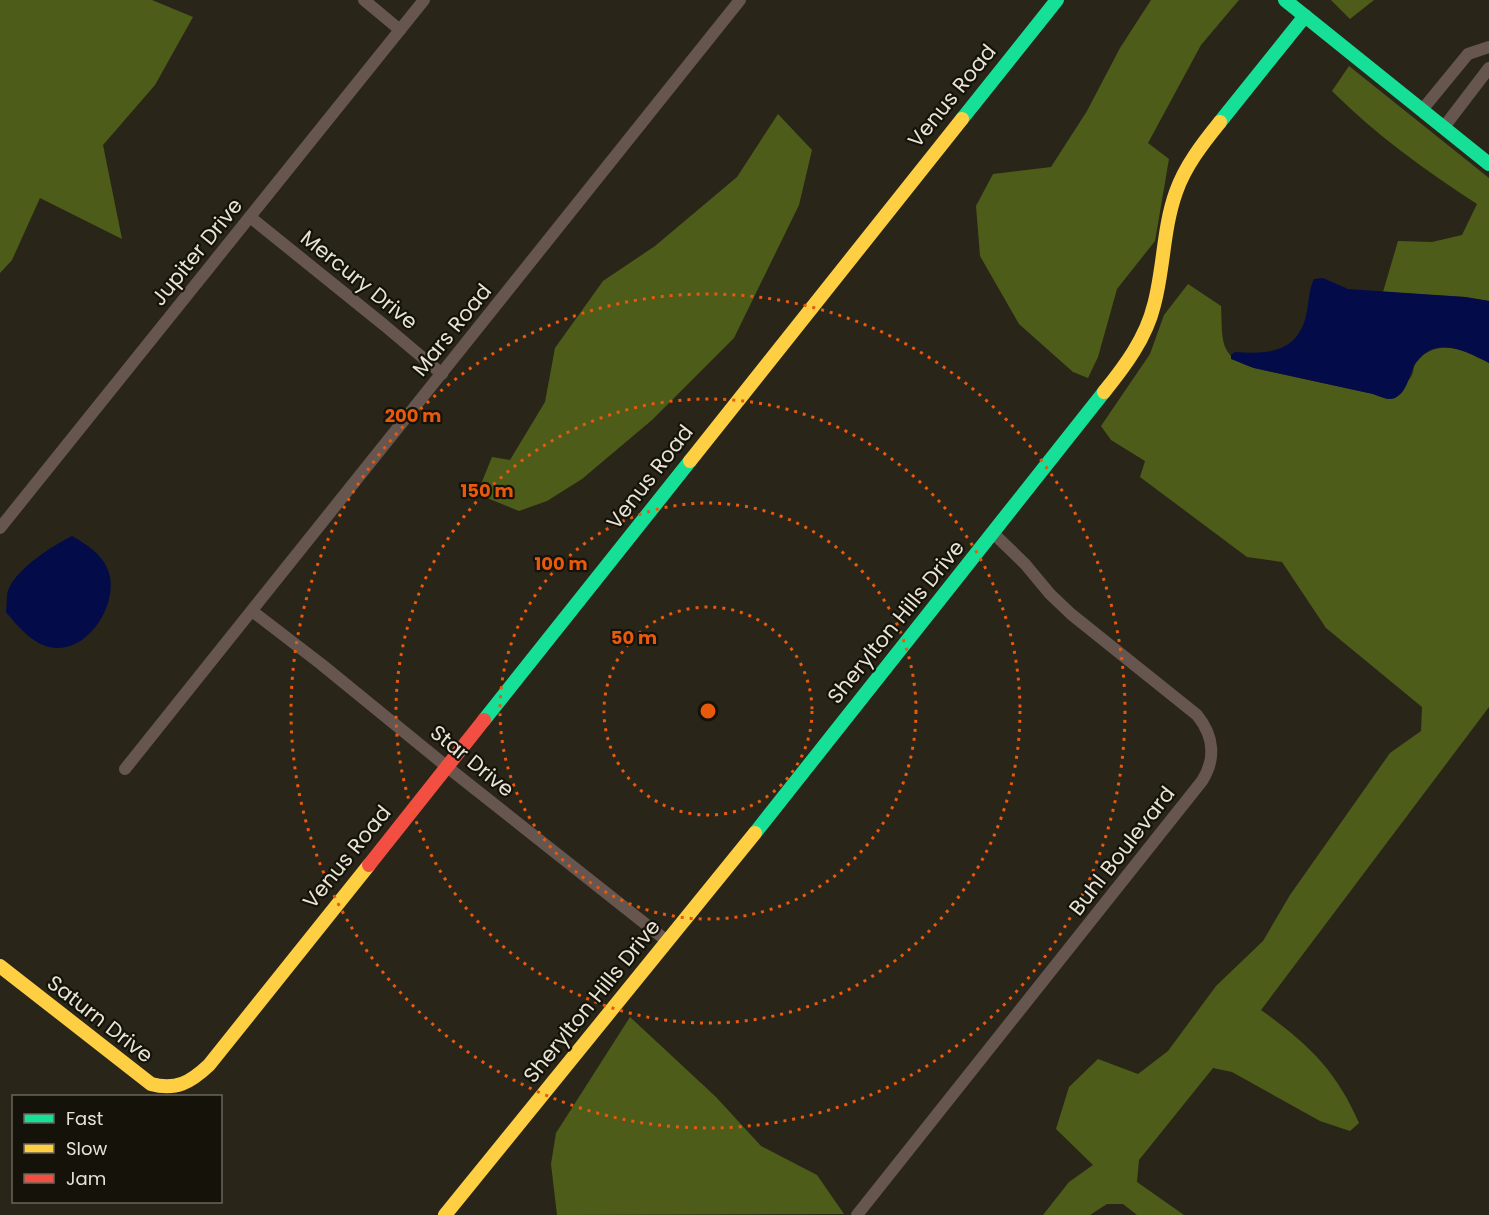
<svg xmlns="http://www.w3.org/2000/svg" width="1489" height="1215" viewBox="0 0 1489 1215" font-family="Poppins,sans-serif">
  <style>
    .forest { fill: #4e5c1a }
    .water { fill: #040b49 }
    .lines { fill: none; stroke-linecap: round; stroke-linejoin: round }
    .street { stroke: #67564f; stroke-width: 12 }
    .fast { stroke: #16e098; stroke-width: 14 }
    .slow { stroke: #ffcf43; stroke-width: 14 }
    .jam { stroke: #f24e42; stroke-width: 14 }
    .ring { fill: none; stroke: #e8590c; stroke-width: 3; stroke-dasharray: 3 6 }
    .labels { text-anchor: middle; stroke-width: 4.5; stroke-linejoin: round; paint-order: stroke }
    .street-label { font-size: 21px; fill: #e7e3d6; stroke: #151209 }
    .centre { fill: #e8590c; stroke: #151209; stroke-width: 3 }
    .ring-label { font-size: 18px; text-anchor: middle; font-weight: bold; fill: #e8590c; stroke: #151209; stroke-width: 4.5; stroke-linejoin: round; paint-order: stroke }
  </style>
  <rect width="100%" height="100%" fill="#292619"/>
  <g class="forest">
    <polygon points="0,0 152,0 193,17 155,85 103,145 122,239 40,198 12,260 0,273"/>
    <polygon points="1151,0 1239,0 1201,45 1148,143 1169,159 1155,241 1117,289 1098,357 1088,378 1073,372 1019,324 980,256 976,206 993,174 1051,167 1087,111 1120,48"/>
    <polygon points="1331,0 1374,0 1350,19"/>
    <path d="M1349,66L1489,178V301L1465,297L1383,292L1398,241L1432,242L1462,235L1477,204C1425,170 1376,135 1332,91Z"/>
    <polygon points="778,114 812,150 799,205 734,338 652,420 582,479 547,501 519,511 477,494 492,457 510,460 545,402 555,348 603,281 655,246 737,177"/>
    <path d="M1188,284L1221,306C1223,338 1217,357 1254,368L1373,394L1388,399C1395,392 1408,384 1412,375C1414,371 1413,366 1416,362C1437,337 1465,350 1489,363V707L1261,1010C1307,1043 1336,1070 1359,1123L1350,1131L1320,1121L1232,1072L1213,1068L1139,1160L1137,1182L1184,1215H1137L1123,1204H1107L1090,1215H1043L1069,1182L1093,1165L1056,1129L1069,1087L1098,1059L1138,1074L1168,1051L1216,986L1263,941L1290,895L1390,753L1421,731L1422,707L1326,628L1282,562L1247,557L1140,477L1145,461L1111,440L1101,426L1150,354L1164,315Z"/>
    <polygon points="630,1017 716,1097 761,1146 817,1175 844,1214 557,1215 551,1164 556,1133"/>
  </g>
  <g class="water">
    <path d="M1323,278L1348,289L1465,297L1489,301V363C1469,353 1443,338 1423,355C1420,358 1416,362 1414,366C1409,376 1407,392 1395,398C1388,401 1379,396 1373,394L1254,368L1231,359V355L1235,352C1271,355 1300,351 1307,311C1309,300 1309,289 1314,279Z"/>
    <path d="M72,536C86,544 102,554 108,570C120,601 91,649 57,648C36,648 18,627 6,612C7,605 6,594 9,588C19,567 52,546 72,536Z"/>
  </g>
  <g class="lines">
    <g class="street">
      <polyline points="364,0 400,30"/>
      <polyline points="1422,110 1468,54 1489,47"/>
      <polyline points="1444,127 1489,68"/>
      <polyline points="250,217 384,325 442,374"/>
      <polyline points="0,528 424,0"/>
      <polyline points="252,611 321,664 446,766 667,941"/>
      <polyline points="125,769 740,0"/>
      <path d="M857,1215L1202,781C1216,759 1214,736 1197,715L1071,614L1050,594L1025,564L993,533"/>
    </g>
    <g class="fast">
      <polyline points="1285,0 1489,164"/>
      <polyline points="962,119 1057,0"/>
      <polyline points="1220,122 1305,16"/>
      <polyline points="484,720 690,461"/>
      <polyline points="755,833 1104,392"/>
    </g>
    <g class="slow">
      <path d="M1104,392C1125,366 1146,338 1154,305C1164,268 1163,228 1176,192C1185,166 1203,143 1220,122"/>
      <polyline points="690,461 962,119"/>
      <path d="M0,966L151,1084C176,1091 191,1082 209,1065L369,865"/>
      <polyline points="445,1215 755,833"/>
    </g>
    <polyline class="jam" points="369,865 484,720"/>
  </g>
  <g class="ring">
    <circle cx="708" cy="711" r="104"/>
    <circle cx="708" cy="711" r="208"/>
    <circle cx="708" cy="711" r="312"/>
    <circle cx="708" cy="711" r="417"/>
  </g>
  <g class="labels">
    <g class="street-label">
      <text transform="translate(952 96) rotate(-51)" y="7">Venus Road</text>
      <text transform="translate(197 252) rotate(-51)" y="7">Jupiter Drive</text>
      <text transform="translate(359 280) rotate(39)" y="7">Mercury Drive</text>
      <text transform="translate(452 330) rotate(-51)" y="7">Mars Road</text>
      <text transform="translate(650 477) rotate(-52)" y="7">Venus Road</text>
      <text transform="translate(896 622) rotate(-51)" y="7">Sherylton Hills Drive</text>
      <text transform="translate(472 761) rotate(39)" y="7">Star Drive</text>
      <text transform="translate(1122 851) rotate(-52)" y="7">Buhl Boulevard</text>
      <text transform="translate(347 857) rotate(-51)" y="7">Venus Road</text>
      <text transform="translate(592 1001) rotate(-51)" y="7">Sherylton Hills Drive</text>
      <text transform="translate(100 1019) rotate(38)" y="7">Saturn Drive</text>
    </g>
  </g>
  <circle cx="708" cy="711" r="9" class="centre"/>
  <g class="ring-label">
    <text x="413" y="422">200 m</text>
    <text x="487" y="497">150 m</text>
    <text x="561" y="570">100 m</text>
    <text x="634" y="644">50 m</text>
  </g>
  <rect x="12" y="1095" width="210" height="108" fill="#151209" stroke="#69665b" stroke-width="1.5"/>
  <rect x="24" y="1114" width="30" height="9" fill="#16e098" stroke="#69665b" stroke-width="1.5"/>
  <text x="66" y="1125" font-size="18" fill="#e7e3d6">Fast</text>
  <rect x="24" y="1144" width="30" height="9" fill="#ffcf43" stroke="#69665b" stroke-width="1.5"/>
  <text x="66" y="1155" font-size="18" fill="#e7e3d6">Slow</text>
  <rect x="24" y="1174" width="30" height="9" fill="#f24e42" stroke="#69665b" stroke-width="1.5"/>
  <text x="66" y="1185" font-size="18" fill="#e7e3d6">Jam</text>
</svg>
